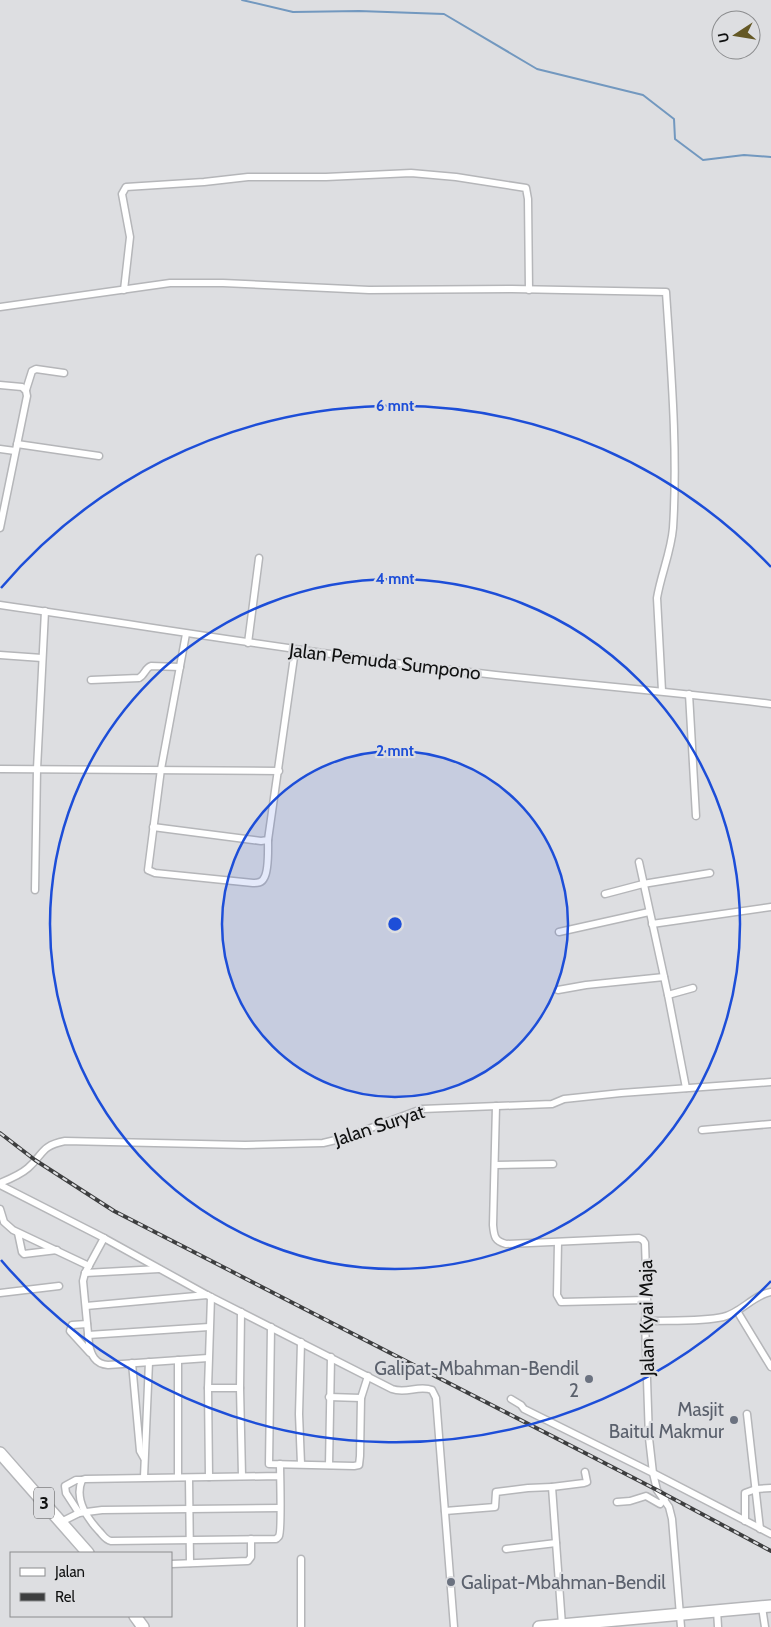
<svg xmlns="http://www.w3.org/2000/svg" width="771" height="1627" viewBox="0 0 771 1627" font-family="Cabin,sans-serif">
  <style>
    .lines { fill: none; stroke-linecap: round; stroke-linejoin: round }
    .stream { stroke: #7298bf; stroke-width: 2 }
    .minor-casing { stroke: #b5b6b9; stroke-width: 9 }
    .trunk-casing { stroke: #b5b6b9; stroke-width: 14 }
    .minor { stroke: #fff; stroke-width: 6 }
    .trunk { stroke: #fff; stroke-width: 11 }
    .rail-casing { stroke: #3d3e3f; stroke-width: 4 }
    .rail { stroke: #dddee1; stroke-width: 2; stroke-dasharray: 5.5; stroke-linecap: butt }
    .ring { fill: none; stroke: #1d4ed8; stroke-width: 2.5 }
    .worship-dot { fill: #6b7280; stroke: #dddee1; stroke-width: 2 }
    .labels { text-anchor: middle; stroke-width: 4.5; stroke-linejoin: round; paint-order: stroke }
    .shield { fill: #dddee1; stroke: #4e4e4f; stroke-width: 1 }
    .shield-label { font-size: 18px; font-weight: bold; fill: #101111 }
    .street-label { font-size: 19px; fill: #101111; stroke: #dddee1 }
    .worship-label { font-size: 19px; fill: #5b616d; stroke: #dddee1; text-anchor: end }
    .centre { fill: #1d4ed8; stroke: #dddee1; stroke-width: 2.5 }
    .ring-label { font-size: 15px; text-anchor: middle; font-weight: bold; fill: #1d4ed8; stroke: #dddee1; stroke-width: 4.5; stroke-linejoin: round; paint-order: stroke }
  </style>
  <rect width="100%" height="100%" fill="#dddee1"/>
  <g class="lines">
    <polyline class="stream" points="242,0 293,12 359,11 444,14 537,69 643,95 674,119 675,139 703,160 744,155 771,157"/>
    <defs>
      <g id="minor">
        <polyline points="124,290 130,237 122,194 126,187 204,182 248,177 326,177 411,173 456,177 526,188 528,199 529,290"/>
        <path d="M0,307L170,283H223L369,290L512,289L666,292C671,369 678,451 673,528C671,552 661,574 657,598L662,691"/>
        <polyline points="0,385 22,387 26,391 27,396 0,528"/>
        <polyline points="26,390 32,371 36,369 64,373"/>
        <polyline points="17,444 99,456"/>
        <polyline points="0,449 15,451"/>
        <path d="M0,605C153,627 306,653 460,671C564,683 668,691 771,704"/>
        <path d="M186,634L161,769L148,870L155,873L253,883C257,883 262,883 264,878C269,871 268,849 268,840"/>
        <polyline points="248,643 259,558"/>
        <polyline points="0,655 42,658"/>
        <path d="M91,680L139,678C145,675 145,668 151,666L180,667"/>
        <polyline points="689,694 696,816"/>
        <polyline points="0,769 279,771"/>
        <polyline points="153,827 261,841 268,840 295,650"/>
        <polyline points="639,862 668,995 686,1088"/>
        <polyline points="35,890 37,769 45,611"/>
        <polyline points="605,894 643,884 710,873"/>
        <polyline points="652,924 771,907"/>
        <polyline points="559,932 649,912"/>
        <polyline points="558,990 586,985 664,977"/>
        <polyline points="668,995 693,988"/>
        <path d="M496,1106L493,1225C494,1237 495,1241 506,1244L639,1238L643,1240L645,1243L647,1300L645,1321L649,1438L653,1473L657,1490L669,1507L672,1519L681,1627"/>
        <polyline points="702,1130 771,1124"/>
        <polyline points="495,1165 553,1164"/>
        <path d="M0,1183C10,1179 20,1175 28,1168C44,1154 40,1146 65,1141L245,1145L323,1143L344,1138L422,1109L552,1104L564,1099L621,1093L771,1082"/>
        <path d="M0,1185L104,1238L207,1295L392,1389C406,1394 419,1385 432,1390L436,1398L454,1627"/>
        <polyline points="0,1209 4,1222 13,1230 89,1266"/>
        <polyline points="18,1233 22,1252 24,1254 57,1250"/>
        <path d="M104,1238L85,1273L83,1281L89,1344C91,1355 95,1364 108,1365L208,1358"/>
        <polyline points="558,1242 557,1295 561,1302 647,1300"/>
        <polyline points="85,1273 159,1269"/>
        <polyline points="0,1293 59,1286"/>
        <polyline points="86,1306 207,1295"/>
        <polyline points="737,1311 771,1367"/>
        <polyline points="241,1312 240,1388 242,1476"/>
        <path d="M645,1321C667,1320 702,1322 723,1317C741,1313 753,1295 771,1292"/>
        <polyline points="87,1324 72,1325 70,1331 90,1353"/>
        <polyline points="271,1327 269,1464 354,1466 359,1465 360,1456 361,1398 368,1376"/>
        <polyline points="88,1335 209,1327"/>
        <polyline points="178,1360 178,1477"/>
        <polyline points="132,1363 140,1451 144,1458"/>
        <polyline points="208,1388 240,1388"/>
        <polyline points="329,1397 361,1398"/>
        <polyline points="511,1399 521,1405 524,1409 653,1473 771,1534"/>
        <polyline points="747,1414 760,1529"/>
        <path d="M280,1464C280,1474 282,1531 279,1536C279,1537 277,1538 276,1539L111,1541C105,1540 103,1535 99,1531C86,1517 74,1499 82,1480L85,1479L280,1476"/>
        <polyline points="301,1464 299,1414 301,1342"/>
        <polyline points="329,1465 331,1357"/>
        <polyline points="144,1477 149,1362"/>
        <polyline points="209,1477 208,1388 211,1297"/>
        <polyline points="189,1478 190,1563"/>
        <polyline points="617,1502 630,1501 646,1496 660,1504 665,1498"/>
        <polyline points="445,1511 495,1507 496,1492 528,1488 552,1487"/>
        <polyline points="79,1513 66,1493 65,1486 76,1480 82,1480"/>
        <polyline points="745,1521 745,1493 756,1489 771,1488"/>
        <polyline points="61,1522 79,1513 102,1510 280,1508"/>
        <polyline points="506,1549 556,1543"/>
        <polyline points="171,1564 248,1561 251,1557 251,1539"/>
        <polyline points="762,1607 765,1627"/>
        <polyline points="717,1610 718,1627"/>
        <polyline points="562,1625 552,1487 584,1483 587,1482 585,1472"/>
        <polyline points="301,1627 301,1559"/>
      </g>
      <g id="trunk">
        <polyline points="0,1453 88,1553"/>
        <polyline points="135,1616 143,1627"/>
        <polyline points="539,1627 771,1606"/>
      </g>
    </defs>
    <use href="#minor" class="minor-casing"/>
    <use href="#trunk" class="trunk-casing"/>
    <use href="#minor" class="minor"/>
    <use href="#trunk" class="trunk"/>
    <defs>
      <polyline id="rail" points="0,1133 35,1160 114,1211 657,1490 771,1551"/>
    </defs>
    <use href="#rail" class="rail-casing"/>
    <use href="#rail" class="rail"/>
  </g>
  <circle cx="395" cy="924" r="173" fill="#1d4ed8" fill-opacity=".12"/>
  <g class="ring">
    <circle cx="395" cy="924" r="173"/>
    <circle cx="395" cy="924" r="345"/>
    <path d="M771 1281A518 518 0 0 1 1 1260M1 588A518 518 0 0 1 771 567"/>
  </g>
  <g class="worship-dot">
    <circle cx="589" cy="1379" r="5"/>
    <circle cx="734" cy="1420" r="5"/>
    <circle cx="451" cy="1582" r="5"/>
  </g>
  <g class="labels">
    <rect class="shield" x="34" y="1487.5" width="20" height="31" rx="4"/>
    <g class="shield-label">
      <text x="44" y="1509">3</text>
    </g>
    <g class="street-label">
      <text transform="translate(385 661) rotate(7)" y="7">Jalan Pemuda Sumpono</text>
      <text transform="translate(379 1125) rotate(-18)" y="7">Jalan Suryat</text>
      <text transform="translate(646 1318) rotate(-91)" y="7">Jalan Kyai Maja</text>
    </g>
    <g class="worship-label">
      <text x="579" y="1375">Galipat-Mbahman-Bendil<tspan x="579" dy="22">2</tspan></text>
      <text x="724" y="1416">Masjit<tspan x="724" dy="22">Baitul Makmur</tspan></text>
      <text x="461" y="1589" text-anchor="start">Galipat-Mbahman-Bendil</text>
    </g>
  </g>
  <circle cx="395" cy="924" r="8" class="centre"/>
  <g class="ring-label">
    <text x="395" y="411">6 mnt</text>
    <text x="395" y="584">4 mnt</text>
    <text x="395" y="756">2 mnt</text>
  </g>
  <rect x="10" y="1552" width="162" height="65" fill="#dddee1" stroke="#8b8c8e"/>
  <rect x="20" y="1568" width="25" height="8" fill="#ffffff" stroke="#8b8c8e"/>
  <text x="55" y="1577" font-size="15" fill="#101111">Jalan</text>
  <rect x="20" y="1593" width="25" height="8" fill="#3d3e3f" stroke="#8b8c8e"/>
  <text x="55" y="1602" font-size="15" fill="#101111">Rel</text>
  <g transform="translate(736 35) rotate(258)"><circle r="24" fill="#dddee1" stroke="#8b8c8e"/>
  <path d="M0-4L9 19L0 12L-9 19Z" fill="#645825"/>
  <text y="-8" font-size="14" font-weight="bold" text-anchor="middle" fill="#101111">U</text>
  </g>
</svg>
